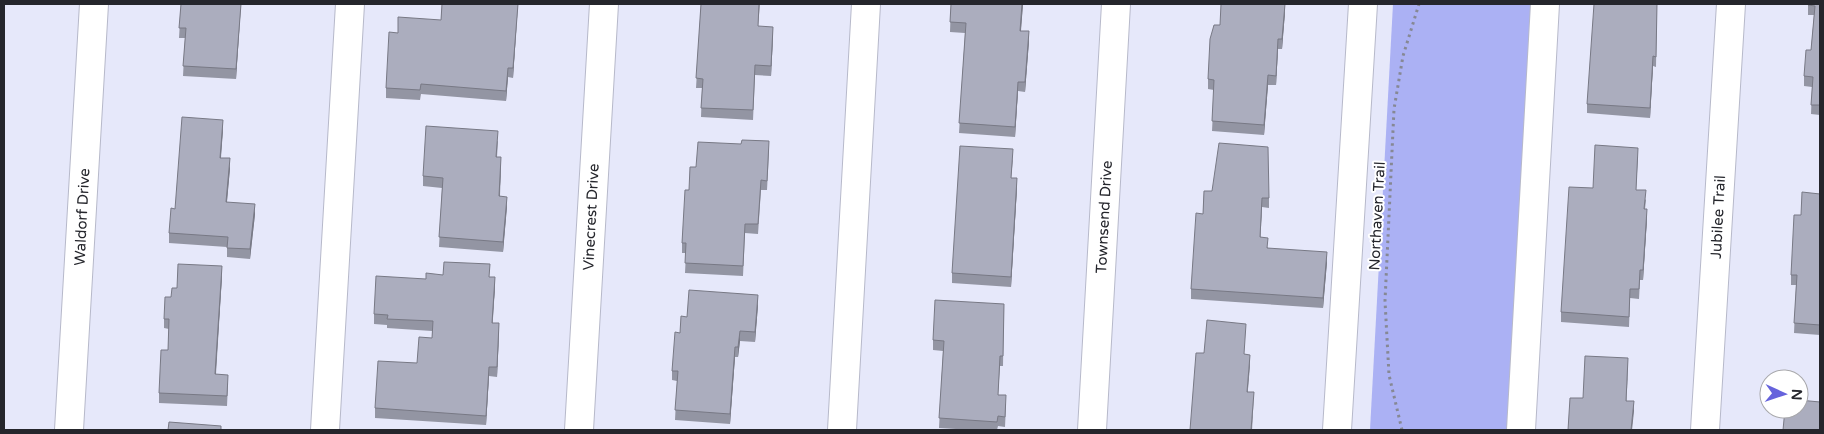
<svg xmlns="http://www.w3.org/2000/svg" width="1824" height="434" viewBox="0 0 1824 434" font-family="'Varela Round',sans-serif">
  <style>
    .green { fill: #abb1f4 }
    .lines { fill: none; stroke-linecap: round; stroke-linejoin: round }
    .minor-casing { stroke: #b7b9ca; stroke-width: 30 }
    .path { stroke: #868894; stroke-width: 3; stroke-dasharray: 2.5 4; stroke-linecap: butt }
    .minor { stroke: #fff; stroke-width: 28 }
    .wall { fill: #9395a3 }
    .shaded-wall { fill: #787985 }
    .building { fill: #abadbe; stroke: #787985 }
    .labels { text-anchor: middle; stroke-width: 4; stroke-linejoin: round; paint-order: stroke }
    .street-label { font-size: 15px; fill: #25262c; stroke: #fff }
  </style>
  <rect width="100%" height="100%" fill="#e6e8fa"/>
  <polygon class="green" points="1393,4 1532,4 1508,430 1370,430"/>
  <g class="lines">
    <defs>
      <g id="minor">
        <polyline points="69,430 94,4"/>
        <polyline points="325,430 350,4"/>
        <polyline points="579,430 604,4"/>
        <polyline points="842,430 866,4"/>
        <polyline points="1092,430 1116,4"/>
        <polyline points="1337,430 1363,4"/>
        <polyline points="1521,430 1545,4"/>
        <polyline points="1705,430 1731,4"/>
      </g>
    </defs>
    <use href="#minor" class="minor-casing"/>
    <polyline class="path" points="1402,430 1389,375 1385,301 1394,109 1403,56 1419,4"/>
    <use href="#minor" class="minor"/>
  </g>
  <g class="wall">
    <polygon points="181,4 241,4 236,79 183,76 185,38 179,38"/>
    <polygon points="442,4 518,4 513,78 508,77 506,101 421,94 420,100 386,98 386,88 398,33 441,20"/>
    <polygon points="701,4 760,4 758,26 773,36 771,76 755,75 753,120 701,117 702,88 696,88"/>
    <polygon points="951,4 1023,4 1021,31 1029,41 1025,92 1018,91 1015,137 959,133 965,33 950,32"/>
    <polygon points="1657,4 1656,67 1653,66 1650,118 1587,113 1587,104"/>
    <polygon points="1808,4 1820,4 1820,115 1811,114 1812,87 1804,86 1804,76 1811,50 1814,15 1808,15"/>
    <polygon points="1285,12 1282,49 1278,49 1276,85 1268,85 1264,135 1212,131 1214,90 1208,89 1208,79 1220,25"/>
    <polygon points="223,129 221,158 230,168 227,202 255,214 250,259 227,257 227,247 169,243 169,233 175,209"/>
    <polygon points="498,141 497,157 501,167 500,196 507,206 503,252 439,247 442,188 423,186 423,176"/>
    <polygon points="769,151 767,190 761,190 758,234 745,233 743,276 685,273 686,253 682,253 682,243 689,190 696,167"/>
    <polygon points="1638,157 1636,190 1646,200 1645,209 1647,219 1643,280 1640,280 1639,299 1630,298 1629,327 1561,322 1561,312 1593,188"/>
    <polygon points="1013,159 1011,178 1017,188 1011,287 952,283 952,273"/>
    <polygon points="1204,191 1269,198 1269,208 1262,207 1260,237 1268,248 1327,262 1323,308 1191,299 1191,289 1203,214"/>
    <polygon points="1820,194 1820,335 1794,333 1796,285 1791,285 1791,275"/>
    <polygon points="222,276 216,374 228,384 227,406 159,403 159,393 168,350 169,329 164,328 164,319 171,297 177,288"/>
    <polygon points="490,277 495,287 492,323 499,333 497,377 489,376 486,425 375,418 375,408 417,363 432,338 432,331 387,328 387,325 374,324 374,314 426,279"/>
    <polygon points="1004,304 1003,366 1000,366 998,395 1006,405 1005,427 998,426 997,430 973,430 939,428 943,351 933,350 933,340"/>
    <polygon points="758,305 755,342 740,341 738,357 735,357 730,424 675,420 677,381 672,380 672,371 680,333 687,317"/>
  </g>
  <g class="shaded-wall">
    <polygon points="241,4 236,79 236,69"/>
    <polygon points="518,4 513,78 513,68"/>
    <polygon points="1022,4 1023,4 1020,40 1020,31"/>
    <polygon points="1285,4 1285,12 1282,49 1282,39"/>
    <polygon points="773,27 773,36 771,76 771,66"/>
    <polygon points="1029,31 1029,41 1025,92 1025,82"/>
    <polygon points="1278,39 1278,49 1276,85 1276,76"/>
    <polygon points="1653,56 1653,66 1650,118 1650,108"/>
    <polygon points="508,68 508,77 506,101 506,91"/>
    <polygon points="1268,75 1268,85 1264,135 1264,125"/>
    <polygon points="1018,82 1018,91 1015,137 1015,127"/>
    <polygon points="223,120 223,129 220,167 220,158"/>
    <polygon points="501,157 501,167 499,206 499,196"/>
    <polygon points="230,158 230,168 226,211 226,202"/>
    <polygon points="1017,178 1017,188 1011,287 1011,277"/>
    <polygon points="507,197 507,206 503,252 503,242"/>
    <polygon points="1262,198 1262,207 1260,247 1260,237"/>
    <polygon points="255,204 255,214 250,259 250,249"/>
    <polygon points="1647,209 1647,219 1643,280 1643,270"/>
    <polygon points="1327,252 1327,262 1323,308 1323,298"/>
    <polygon points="222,266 222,276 215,384 215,374"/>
    <polygon points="495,277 495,287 492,333 492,323"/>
    <polygon points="758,295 758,305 755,342 755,332"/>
    <polygon points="499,323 499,333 497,377 497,367"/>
    <polygon points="740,331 740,341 738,357 738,347"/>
    <polygon points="735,347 735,357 730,424 730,414"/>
    <polygon points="1250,355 1250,365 1247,401 1247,392"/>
    <polygon points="1628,358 1628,368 1626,410 1626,401"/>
    <polygon points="489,367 489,376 486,425 486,416"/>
    <polygon points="1254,392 1252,430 1251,430"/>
    <polygon points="1634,401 1634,411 1632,430 1631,430"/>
  </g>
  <g class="building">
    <polygon points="181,4 241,4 236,69 183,66 186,28 179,28"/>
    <polygon points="442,4 518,4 513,68 508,68 506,91 421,84 420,90 386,88 389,32 398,33 398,17 441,20"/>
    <polygon points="701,4 759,4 758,26 773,27 771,66 755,65 753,110 701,108 703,79 696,78"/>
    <polygon points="951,4 1022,4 1020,31 1029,31 1025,82 1018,82 1015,127 959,123 966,23 950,22"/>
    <polygon points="1221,4 1285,4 1282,39 1278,39 1276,76 1268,75 1264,125 1212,121 1214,80 1208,79 1210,39 1214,25 1220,25"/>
    <polygon points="1594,4 1657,4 1656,57 1653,56 1650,108 1587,104"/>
    <polygon points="1808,4 1820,4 1820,105 1811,105 1813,77 1804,76 1806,50 1811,50 1815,6 1808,5"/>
    <polygon points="182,117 223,120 220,158 230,158 226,202 255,204 250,249 227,248 228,237 169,233 171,208 175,209"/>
    <polygon points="426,126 498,131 496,157 501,157 499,196 507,197 503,242 439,237 443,178 423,176"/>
    <polygon points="742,140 769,141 767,181 761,180 758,224 745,224 743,266 685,263 686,243 682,243 685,190 689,190 690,167 696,167 698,142 741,144"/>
    <polygon points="1219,143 1268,147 1269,198 1262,198 1260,237 1268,238 1267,248 1327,252 1323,298 1191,289 1196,213 1203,214 1204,191 1212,191"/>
    <polygon points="1595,145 1638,148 1636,190 1646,190 1644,209 1647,209 1643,270 1640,270 1639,289 1630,289 1629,317 1561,312 1569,187 1593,188"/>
    <polygon points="960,146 1013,149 1011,178 1017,178 1011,277 952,273"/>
    <polygon points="1802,192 1820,194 1820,325 1794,323 1797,275 1791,275 1794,215 1801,215"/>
    <polygon points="444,262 490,264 489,277 495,277 492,323 499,323 497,367 489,367 486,416 375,408 378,361 417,363 419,337 432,338 433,321 387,319 388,315 374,314 376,276 426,279 426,273 443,275"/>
    <polygon points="178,264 222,266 215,374 228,375 227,396 159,393 161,350 168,350 169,319 164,319 165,297 171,297 172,288 177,288"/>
    <polygon points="689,290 758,295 755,332 740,331 738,347 735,347 730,414 675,410 678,371 672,371 675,332 680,333 681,316 687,317"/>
    <polygon points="935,300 1004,304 1003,356 1000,356 998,395 1006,395 1005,417 998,416 997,422 939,418 944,341 933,340"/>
    <polygon points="1207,320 1246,324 1244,354 1250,355 1247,392 1254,392 1251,430 1190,430 1196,353 1204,353"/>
    <polygon points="1585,356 1628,358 1626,401 1634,401 1631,430 1568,430 1570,398 1583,398"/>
    <polygon points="1820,399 1820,430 1783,430 1785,409 1799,409 1799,400 1820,402"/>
    <polygon points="169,422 221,426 221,430 168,430"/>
  </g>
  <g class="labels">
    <g class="street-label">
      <text transform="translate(1377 216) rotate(-87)" y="5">Northaven Trail</text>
      <text transform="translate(82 217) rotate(-87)" y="5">Waldorf Drive</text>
      <text transform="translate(591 217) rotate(-87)" y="5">Vinecrest Drive</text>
      <text transform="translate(1104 217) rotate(-87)" y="5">Townsend Drive</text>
      <text transform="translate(1718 217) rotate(-87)" y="5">Jubilee Trail</text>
    </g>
  </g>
  <rect width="1824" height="434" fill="none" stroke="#25262c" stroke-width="10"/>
  <g transform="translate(1784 394) rotate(93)"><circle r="24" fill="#ffffff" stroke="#a8a8ab"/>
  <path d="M0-4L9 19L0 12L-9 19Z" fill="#6663dc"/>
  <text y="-8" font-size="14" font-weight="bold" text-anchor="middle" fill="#25262c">N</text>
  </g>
</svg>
